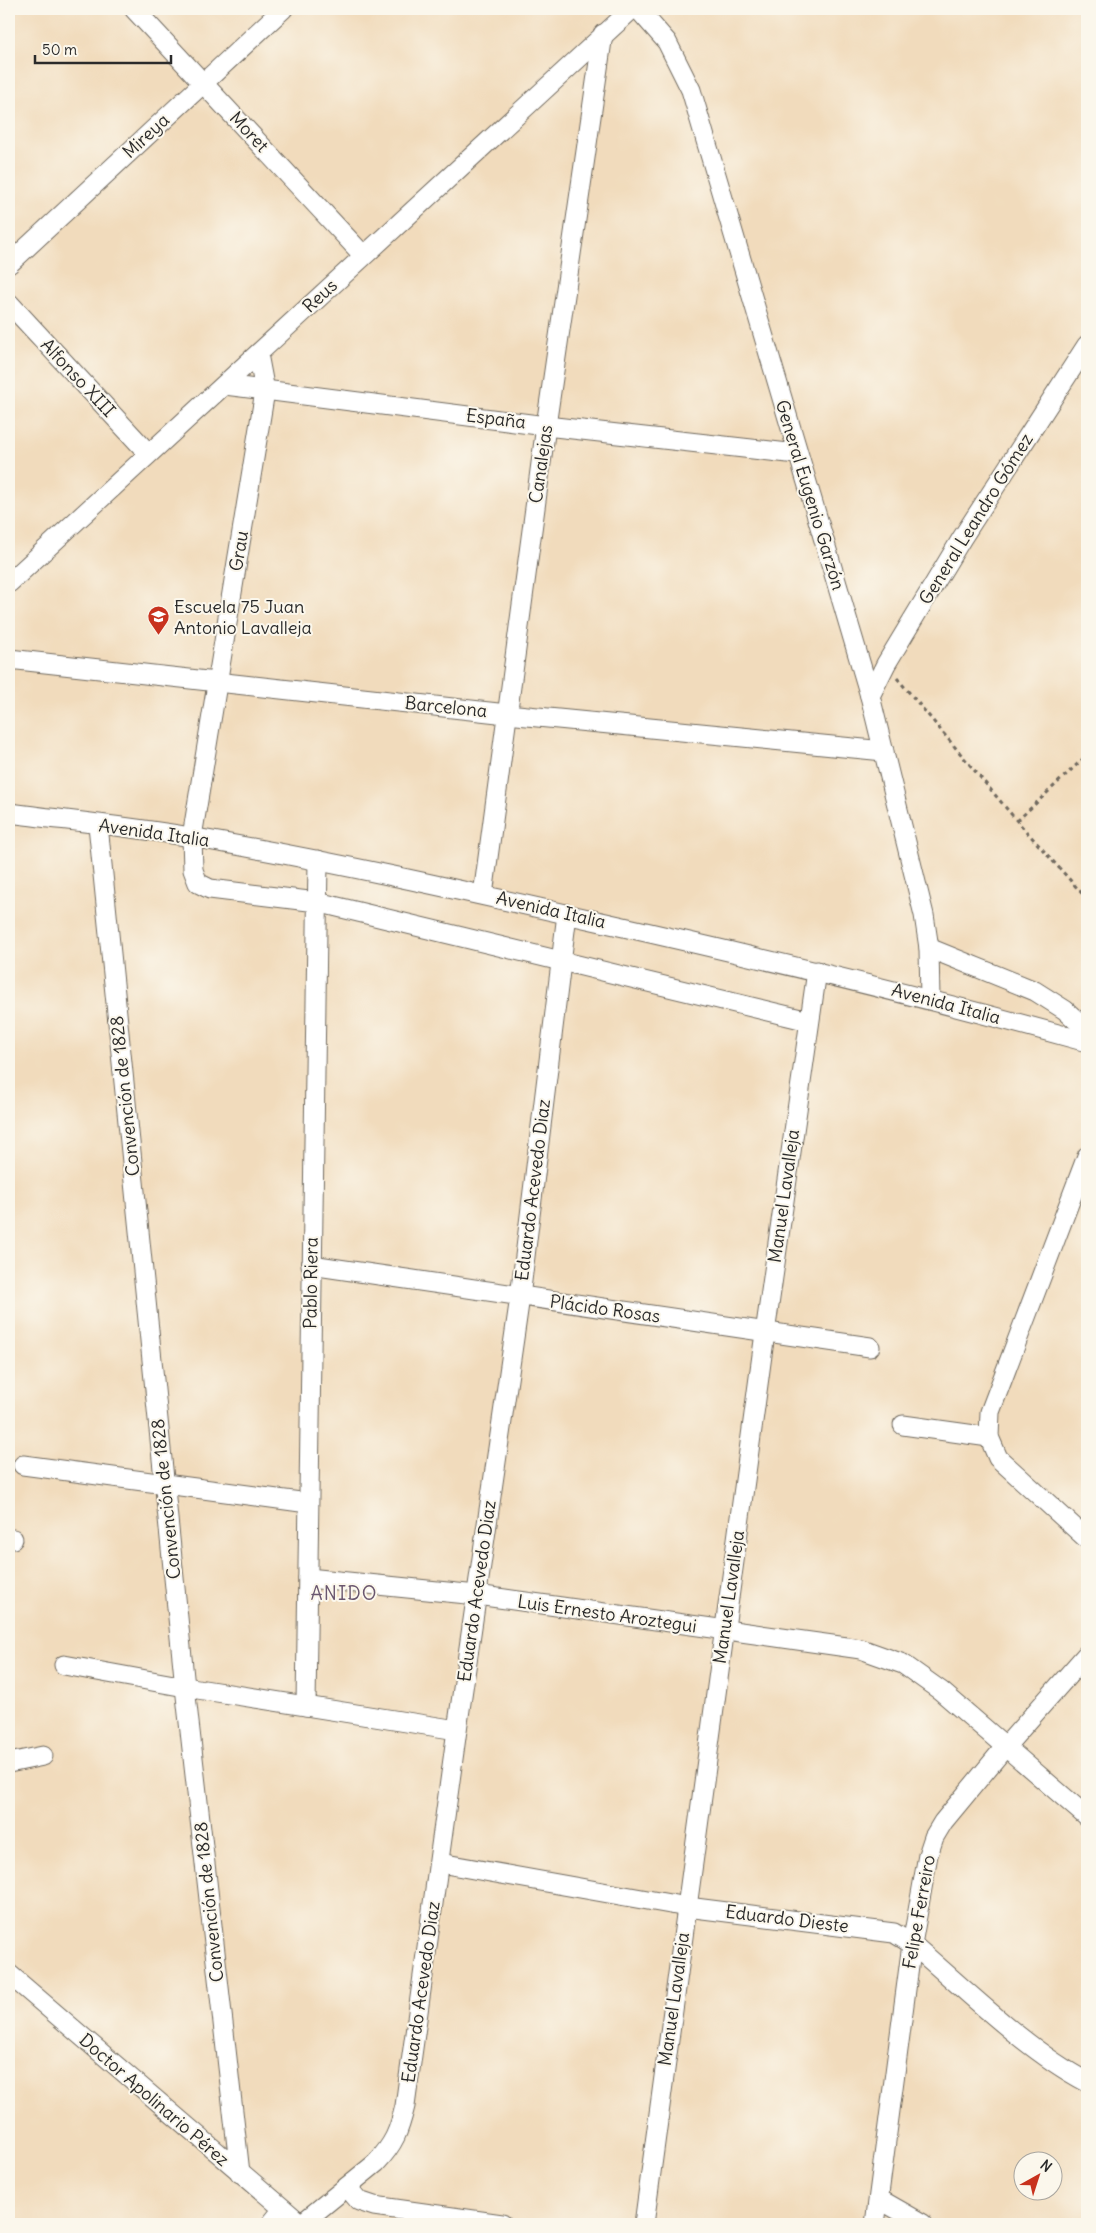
<svg xmlns="http://www.w3.org/2000/svg" width="1096" height="2233" viewBox="0 0 1096 2233" font-family="Delius,sans-serif">
  <style>
    .lines { fill: none; stroke-linecap: round; stroke-linejoin: round }
    .minor-casing { stroke: #70695e; stroke-width: 21 }
    .path { stroke: #70695e; stroke-width: 3; stroke-dasharray: 4 4; stroke-linecap: butt }
    .minor { stroke: #fff; stroke-width: 19 }
    .labels { text-anchor: middle; stroke-width: 4; stroke-linejoin: round; paint-order: stroke }
    .street-label { font-size: 18px; fill: #2b2b2b; stroke: #fbf7ec }
    .poi-label { font-size: 18px; fill: #2b2b2b; stroke: #fbf7ec; text-anchor: start }
    .neighbourhood-label { font-size: 19px; letter-spacing: 1px; fill: #6a576f; stroke: #fbf7ec }
  </style>
  <rect width="100%" height="100%" fill="#fbf7ec"/>
  <filter id="ink" filterUnits="userSpaceOnUse"><feTurbulence type="fractalNoise" baseFrequency=".02" numOctaves="2"/><feDisplacementMap in="SourceGraphic" scale="10" xChannelSelector="R" yChannelSelector="G"/><feConvolveMatrix kernelMatrix="1 2 1 2 8 2 1 2 1" color-interpolation-filters="sRGB"/></filter>
  <filter id="wash" filterUnits="userSpaceOnUse"><feTurbulence type="fractalNoise" baseFrequency=".0096" numOctaves="4" result="noise"/><feDisplacementMap in="SourceGraphic" scale="20" xChannelSelector="R" yChannelSelector="G"/><feGaussianBlur stdDeviation="1.12" result="paint"/><feColorMatrix in="noise" values="0 0 0 0 0 0 0 0 0 0 0 0 0 0 0 0 0 1.4 0 .05"/><feComposite in="paint" operator="in"/></filter>
  <g filter="url(#wash)">
    <rect width="100%" height="100%" fill="#f1dbbc"/>
  </g>
  <g filter="url(#ink)">
    <g class="lines">
      <defs>
        <g id="minor">
          <polyline points="134,9 363,255"/>
          <polyline points="638,9 667,42 691,90 870,696 924,915 929,948 930,999"/>
          <polyline points="9,264 283,9"/>
          <polyline points="9,303 148,453"/>
          <polyline points="258,354 265,391 192,837 193,870 198,883 210,889 317,902 809,1021"/>
          <polyline points="225,385 546,426 797,454"/>
          <polyline points="9,583 632,9"/>
          <polyline points="9,659 507,714 884,751"/>
          <polyline points="870,696 886,664 962,538 1087,345"/>
          <path d="M9,813C71,821 134,827 196,838C331,861 464,891 597,921C762,958 925,997 1087,1042"/>
          <polyline points="98,825 185,1687 240,2173"/>
          <polyline points="483,895 546,426 603,34"/>
          <polyline points="929,948 1035,991 1065,1010 1087,1030"/>
          <polyline points="1087,1156 990,1412 989,1437 998,1458 1087,1539"/>
          <polyline points="311,1265 870,1347"/>
          <polyline points="903,1425 989,1437"/>
          <polyline points="23,1465 308,1503"/>
          <polyline points="9,1540 13,1539"/>
          <polyline points="308,1578 477,1595 861,1649 903,1664 941,1691 1087,1817"/>
          <polyline points="64,1665 185,1687 457,1730"/>
          <polyline points="306,1706 318,860"/>
          <polyline points="9,1763 43,1756"/>
          <path d="M440,1863L687,1907L894,1933L912,1944C964,1988 1027,2051 1087,2082"/>
          <polyline points="9,1974 301,2224"/>
          <polyline points="347,2187 359,2201 374,2206 502,2224"/>
          <polyline points="879,2199 923,2224"/>
          <polyline points="271,2224 283,2209"/>
          <path d="M301,2224L376,2163C394,2144 399,2131 405,2106L457,1730L520,1297L567,914"/>
          <polyline points="644,2224 765,1333 817,971"/>
          <polyline points="875,2224 912,1944 928,1855 934,1837 943,1822 1005,1747 1087,1654"/>
        </g>
      </defs>
      <use href="#minor" class="minor-casing"/>
      <g class="path">
        <polyline points="897,678 1017,821 1087,899"/>
        <polyline points="1017,821 1087,755"/>
      </g>
      <use href="#minor" class="minor"/>
    </g>
  </g>
  <defs>
    <symbol id="school-pin" viewBox="-11 -11 22 30"><path d="M0 17L-7.5 6A9.5 9.5 0 1 1 7.5 6Z" fill="#c8321e" stroke="#fbf7ec"/><path d="M0-5L7-2L0 1L-7-2ZM-4 1L0 2.5L4 1V4Q0 6-4 4Z" fill="#fff"/></symbol>
  </defs>
  <g fill-rule="evenodd">
    <use href="#school-pin" x="146" y="604" width="25" height="34"/>
  </g>
  <g class="labels">
    <g class="street-label">
      <text transform="translate(249 132) rotate(47)" y="6">Moret</text>
      <text transform="translate(146 136) rotate(-43)" y="6">Mireya</text>
      <text transform="translate(320 296) rotate(-43)" y="6">Reus</text>
      <text transform="translate(78 378) rotate(47)" y="6">Alfonso XIII</text>
      <text transform="translate(496 419) rotate(7)" y="6">España</text>
      <text transform="translate(541 464) rotate(-82)" y="6">Canalejas</text>
      <text transform="translate(810 495) rotate(73)" y="6">General Eugenio Garzón</text>
      <text transform="translate(976 519) rotate(-58)" y="6">General Leandro Gómez</text>
      <text transform="translate(239 551) rotate(-81)" y="6">Grau</text>
      <text transform="translate(446 707) rotate(6)" y="6">Barcelona</text>
      <text transform="translate(154 833) rotate(8)" y="6">Avenida Italia</text>
      <text transform="translate(551 910) rotate(13)" y="6">Avenida Italia</text>
      <text transform="translate(946 1004) rotate(15)" y="6">Avenida Italia</text>
      <text transform="translate(125 1096) rotate(-96)" y="6">Convención de 1828</text>
      <text transform="translate(533 1190) rotate(-83)" y="6">Eduardo Acevedo Diaz</text>
      <text transform="translate(784 1196) rotate(-82)" y="6">Manuel Lavalleja</text>
      <text transform="translate(311 1283) rotate(-89)" y="6">Pablo Riera</text>
      <text transform="translate(605 1309) rotate(8)" y="6">Plácido Rosas</text>
      <text transform="translate(166 1499) rotate(-96)" y="6">Convención de 1828</text>
      <text transform="translate(477 1591) rotate(-82)" y="6">Eduardo Acevedo Diaz</text>
      <text transform="translate(729 1597) rotate(-82)" y="6">Manuel Lavalleja</text>
      <text transform="translate(607 1614) rotate(8)" y="6">Luis Ernesto Aroztegui</text>
      <text transform="translate(209 1902) rotate(-96)" y="6">Convención de 1828</text>
      <text transform="translate(919 1912) rotate(-80)" y="6">Felipe Ferreiro</text>
      <text transform="translate(787 1919) rotate(7)" y="6">Eduardo Dieste</text>
      <text transform="translate(421 1992) rotate(-82)" y="6">Eduardo Acevedo Diaz</text>
      <text transform="translate(674 1999) rotate(-82)" y="6">Manuel Lavalleja</text>
      <text transform="translate(154 2100) rotate(41)" y="6">Doctor Apolinario Pérez</text>
    </g>
    <g class="poi-label">
      <text x="174" y="613">Escuela 75 Juan<tspan x="174" dy="21">Antonio Lavalleja</tspan></text>
    </g>
    <g class="neighbourhood-label">
      <text x="344" y="1600">ANIDO</text>
    </g>
  </g>
  <rect width="1096" height="2233" fill="none" stroke="#fbf7ec" stroke-width="30"/>
  <g transform="translate(1038 2176) rotate(39)"><circle r="24" fill="#fbf7ec" stroke="#a8a59f"/>
  <path d="M0-4L9 19L0 12L-9 19Z" fill="#c8321e"/>
  <text y="-8" font-size="14" font-weight="bold" text-anchor="middle" fill="#2b2b2b">N</text>
  </g>
  <path d="M35 55v8h136v-8" fill="none" stroke="#2b2b2b" stroke-width="2.5"/>
  <text x="42" y="55" font-size="15" fill="#2b2b2b" stroke="#fbf7ec" stroke-width="4" paint-order="stroke">50 m</text>
</svg>
